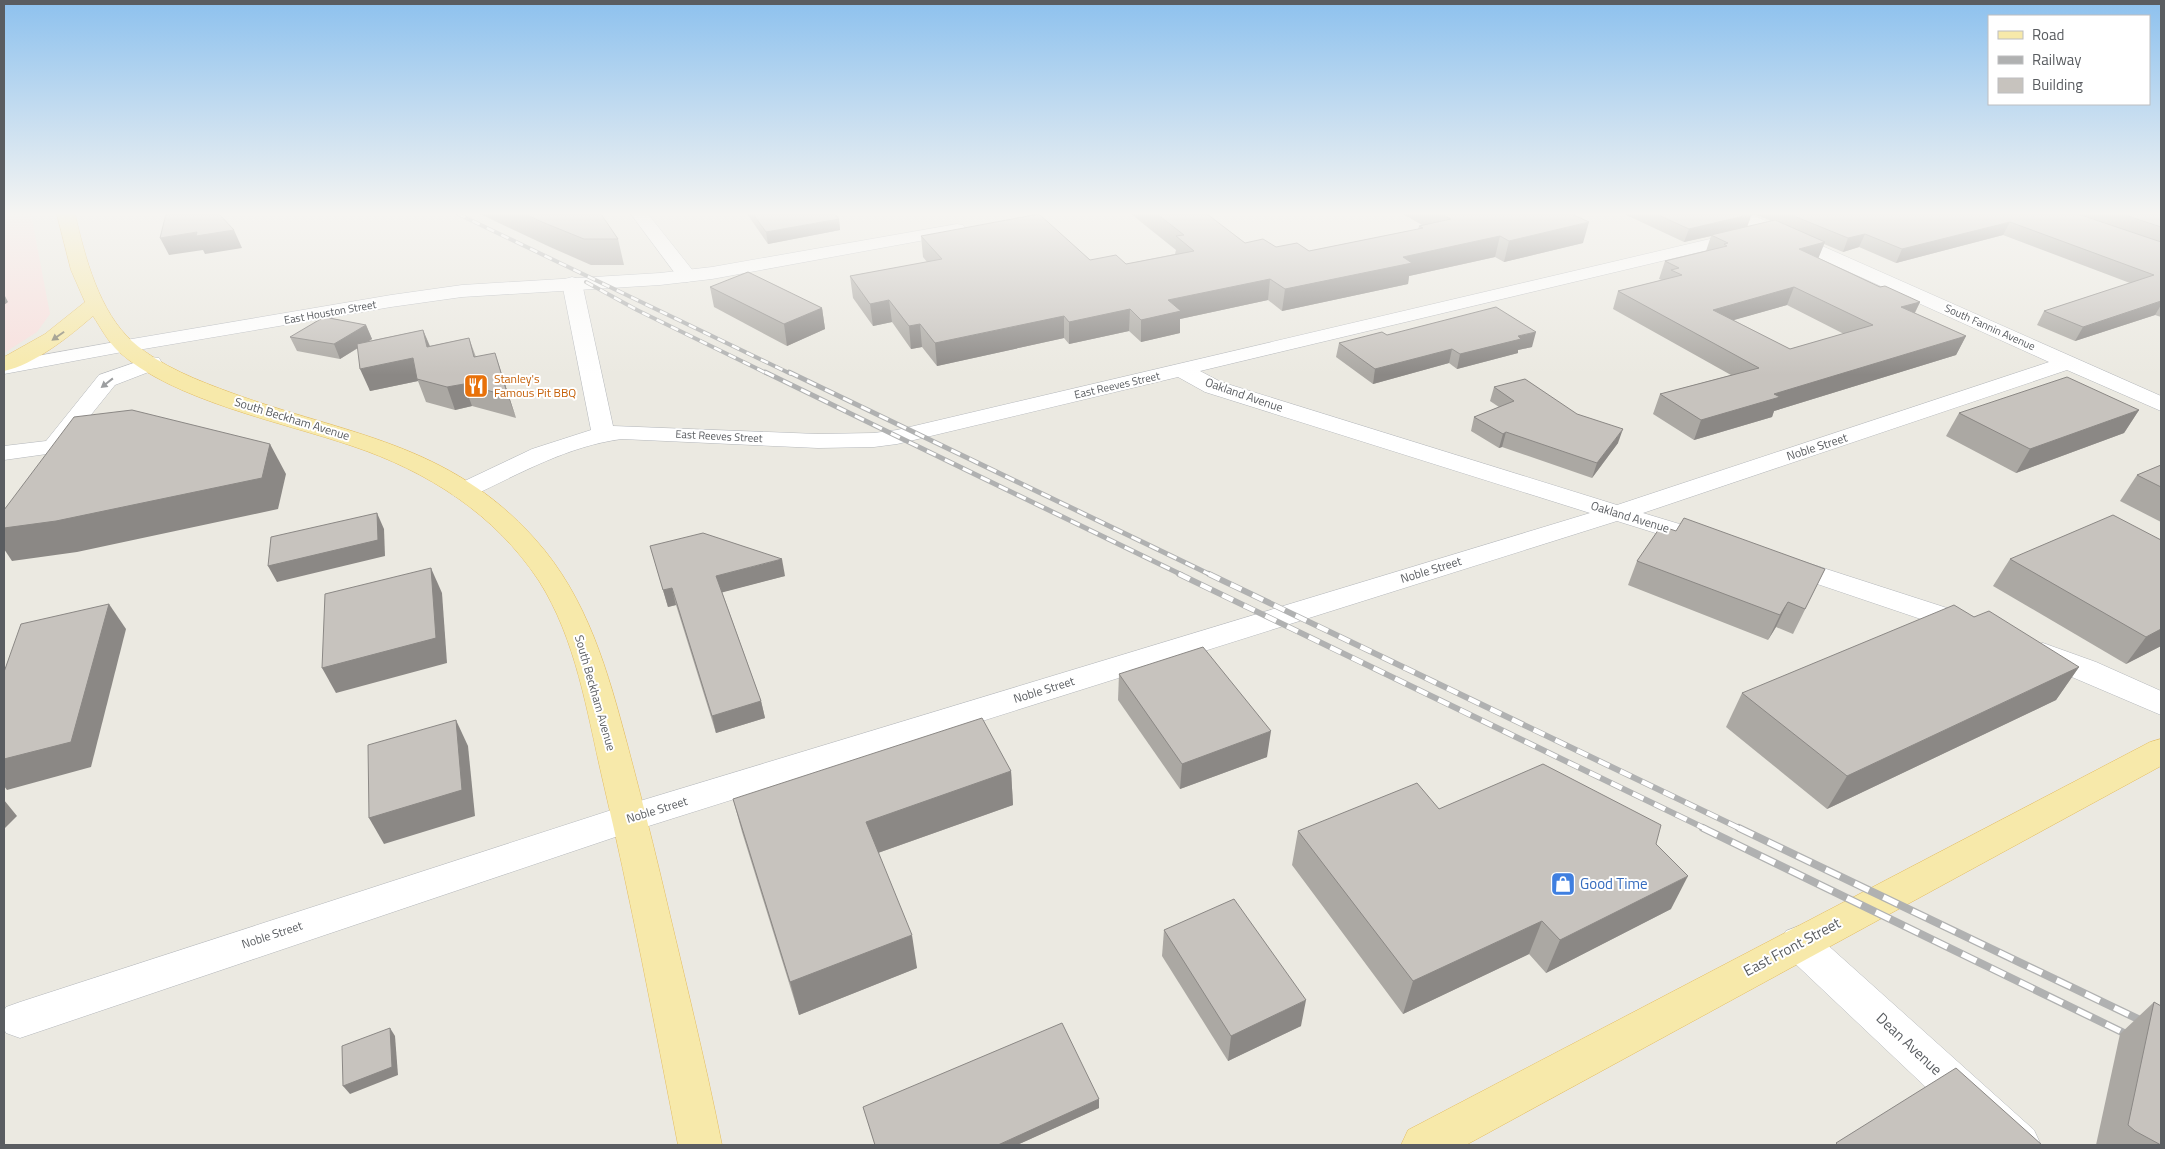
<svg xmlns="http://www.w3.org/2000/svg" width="2165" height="1149" viewBox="0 0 2165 1149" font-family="'Titillium Web',sans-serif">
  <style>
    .medical { fill: #f8dfdd }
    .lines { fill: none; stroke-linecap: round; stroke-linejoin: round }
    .street-casing { stroke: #b4b7bb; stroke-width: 1 }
    .secondary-casing { stroke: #b3b6bb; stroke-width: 1 }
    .primary-casing { stroke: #e4bd61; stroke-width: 1 }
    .street { fill: #fff; fill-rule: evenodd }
    .secondary { fill: #fff; fill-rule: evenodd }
    .primary { fill: #f7e9aa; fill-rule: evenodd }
    .rail-far3-casing { stroke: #b0b1b1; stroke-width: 4 }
    .rail-far2-casing { stroke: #b0b1b1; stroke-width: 5 }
    .rail-far1-casing { stroke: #b0b1b1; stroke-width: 6 }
    .rail-casing { stroke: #b0b1b1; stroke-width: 8 }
    .rail-far3 { stroke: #fff; stroke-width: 2.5; stroke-dasharray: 8; stroke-linecap: butt }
    .rail-far2 { stroke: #fff; stroke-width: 3; stroke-dasharray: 10; stroke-linecap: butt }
    .rail-far1 { stroke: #fff; stroke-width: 4.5; stroke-dasharray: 12; stroke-linecap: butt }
    .rail { stroke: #fff; stroke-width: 5.5; stroke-dasharray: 16; stroke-linecap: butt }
    .wall { fill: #aba8a3; fill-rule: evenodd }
    .shaded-wall { fill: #8b8885 }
    .building { fill: #c7c3be; stroke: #8b8885; fill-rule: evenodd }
    .oneway { fill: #918e7b }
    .oneway2 { fill: #9c9ea0 }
    .labels { text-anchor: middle; stroke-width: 4; stroke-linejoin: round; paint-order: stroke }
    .far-street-label { font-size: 11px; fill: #5a5d61; stroke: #fff }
    .food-label { font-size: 12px; fill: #c56008; stroke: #fff; text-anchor: start }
    .street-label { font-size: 12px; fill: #5a5d61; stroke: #fff }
    .near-shop-label { font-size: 15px; fill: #366cbe; stroke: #fff; text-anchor: start }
    .near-street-label { font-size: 15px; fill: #5a5d61; stroke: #fff }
  </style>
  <rect width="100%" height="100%" fill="#ebe9e1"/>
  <polygon class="medical" points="4,214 31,214 50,314 37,332 4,353"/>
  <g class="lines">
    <defs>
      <g id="street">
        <polygon points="631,214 648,214 694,272 697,276 694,280 687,282 680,280"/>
        <path d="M1727,214H1750L2161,396V411L2067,370L1643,513L1706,532L1710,538L1706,544L1697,546L1617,521L636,830L20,1038L6,1033C2,1026 2,1014 6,1007L20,1002L630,804L1590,513L1205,392L1178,377L897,444L874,447L818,448L622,439C568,446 521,473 472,496L463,499L454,496L450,491L454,486L532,449L591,430L562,283L565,279L572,277L579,279L582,283L613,426L818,434L874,433L897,430L1744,231L1750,232L1753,236L1750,240L1200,371L1221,382L1617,505L2049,362L1730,218Z"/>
        <polygon points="126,340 133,342 137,346 133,350 4,374 4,362"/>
        <polygon points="151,357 159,358 162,363 159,368 115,385 61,452 4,460 4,446 46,441 99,375"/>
        <polygon points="1786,556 1978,618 1982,625 1978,632 1968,635 1776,570 1772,564 1776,558"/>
        <polygon points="2043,643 2096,662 2161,691 2161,715 2032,660 2028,653 2032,646"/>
        <polygon points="1799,926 1812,931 2034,1130 2041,1145 1987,1145 1786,955 1780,943 1786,931"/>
      </g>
      <polygon id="secondary" points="957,224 963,225 966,229 963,233 712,279 660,285 462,297 391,307 126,352 119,350 115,346 119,342 126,340 391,295 462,285 660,273 712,267"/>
      <g id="primary">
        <path d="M57,214H75C85,257 99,312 133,342C160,366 199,381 232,393C347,435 448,442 535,539C588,598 608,672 628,747C639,789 650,831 660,873C681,963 704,1054 722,1145H678C654,1022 631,899 602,777C587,712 576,639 539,581C495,514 427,471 352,446C282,422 174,401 119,352C108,342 101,328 93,316C70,336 34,365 4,371V357L45,334L85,302L71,270Z"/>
        <polygon points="2161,739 2161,766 1466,1145 1401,1145 1408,1130 2150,742"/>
      </g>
    </defs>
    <use href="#street" class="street-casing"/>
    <use href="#secondary" class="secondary-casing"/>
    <use href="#primary" class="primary-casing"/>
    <use href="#street" class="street"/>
    <use href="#secondary" class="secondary"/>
    <use href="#primary" class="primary"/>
    <defs>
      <g id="rail-far3">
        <polyline points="458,214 791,374"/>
        <polyline points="586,282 637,310 768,374"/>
      </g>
      <g id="rail-far2">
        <polyline points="765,372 1182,575"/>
        <polyline points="789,372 1211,575"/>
      </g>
      <g id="rail-far1">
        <polyline points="1179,574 1706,829"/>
        <polyline points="1209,574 1741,829"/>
      </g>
      <g id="rail">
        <polyline points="1703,828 2161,1051"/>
        <polyline points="1739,828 2161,1030"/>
      </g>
    </defs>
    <use href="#rail-far3" class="rail-far3-casing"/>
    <use href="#rail-far2" class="rail-far2-casing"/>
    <use href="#rail-far1" class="rail-far1-casing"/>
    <use href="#rail" class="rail-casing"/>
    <use href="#rail-far3" class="rail-far3"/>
    <use href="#rail-far2" class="rail-far2"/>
    <use href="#rail-far1" class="rail-far1"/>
    <use href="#rail" class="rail"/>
  </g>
  <g class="wall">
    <polygon points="480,214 601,214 618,239 624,265 591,265 550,247"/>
    <polygon points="747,214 835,214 839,219 840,230 768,244"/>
    <polygon points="1131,214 1207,214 1245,243 1309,251 1418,229 1419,226 1422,225 1403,214 1572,214 1583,243 1504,262 1495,257 1409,276 1408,284 1282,311 1268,300 1180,319 1180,333 1141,342 1129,331 1069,344 1064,338 937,366 922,347 911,349 892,322 873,326 853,298 850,276 927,262 923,257 921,236 1090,260 1126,264 1175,254 1176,250"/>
    <path d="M1624,214H1750L1747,227L1771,221L1754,214H2161V317L2155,315L2075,341L2037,325L2044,311L2130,283L2003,235L1896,263L1859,247L1843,252L1824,244L1818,258L1880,287L1920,302L1915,313L1966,336L1956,355L1774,411L1772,417L1694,440L1653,414L1660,394L1731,375L1613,309L1618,291L1662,280L1659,279L1665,261L1706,251L1711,236L1684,242ZM1787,305L1844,334L1790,349L1733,320Z"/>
    <polygon points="710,287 822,308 825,329 787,346 714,307"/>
    <polygon points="366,325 372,339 369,341 423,330 430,346 469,338 476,357 502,375 516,418 472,406 455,410 426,402 418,381 370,391 358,348 340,359 297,351 290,337"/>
    <polygon points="1387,335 1532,347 1518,350 1518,353 1457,369 1449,363 1373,384 1336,357 1339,343"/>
    <polygon points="1494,387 1618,443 1592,478 1502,447 1499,448 1471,431 1474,417 1499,407 1490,401"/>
    <polygon points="2139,410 2124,433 2016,473 1946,436 1959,413"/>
    <polygon points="2161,465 2161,522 2120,501 2137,475"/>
    <polygon points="1676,531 1825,569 1793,634 1776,627 1768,640 1628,585 1637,561"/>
    <polygon points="2161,540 2161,646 2126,664 1993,586 2010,559"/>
    <polygon points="650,546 785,576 722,592 761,701 765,718 716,733 676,605 668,607"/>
    <polygon points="1974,617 2079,667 2056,700 1827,809 1726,727 1742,693"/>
    <polygon points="1119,674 1267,757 1180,789 1118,700"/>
    <polygon points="1011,771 1013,805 878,853 917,968 799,1015 742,832 733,799"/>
    <polygon points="1439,809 1656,844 1671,909 1546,973 1529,954 1403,1014 1292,865 1298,831"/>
    <polygon points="1164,930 1301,1026 1228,1061 1162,956"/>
    <polygon points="2154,1002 2161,1145 2096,1145 2120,1034"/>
    <polygon points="863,1107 1099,1108 1017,1145 875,1145"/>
  </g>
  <g class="shaded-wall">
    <polygon points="1752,214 1747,227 1711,235 1711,236 1684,242 1689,229"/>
    <polygon points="839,219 840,230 768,244 766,232"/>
    <polygon points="1589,222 1583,243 1504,262 1509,241"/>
    <polygon points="2010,222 2003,235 1896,263 1902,249"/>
    <polygon points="234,230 242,248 205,254 203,250 169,255 160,238 197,232"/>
    <polygon points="1865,234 1859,247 1843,252 1848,238"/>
    <polygon points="1500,236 1495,257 1409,276 1408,284 1282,311 1285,289 1403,257"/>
    <polygon points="1825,242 1818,259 1799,249"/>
    <polygon points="1270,279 1268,300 1180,319 1180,333 1141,342 1141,320 1168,300"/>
    <polygon points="1794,287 1787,305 1706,328 1713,310"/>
    <polygon points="4,294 8,302 4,305"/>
    <polygon points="889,300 892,322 873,326 870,304"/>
    <polygon points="2161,301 2161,305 2155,315 2075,341 2083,327"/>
    <polygon points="1920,302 1911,320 1901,307"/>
    <polygon points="822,308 825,329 787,346 784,324"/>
    <polygon points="1130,309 1129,331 1069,344 1069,322"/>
    <polygon points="1064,316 1064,338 937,366 935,343"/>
    <polygon points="920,324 922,347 911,349 909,326"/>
    <polygon points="366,325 372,339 340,359 334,344"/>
    <polygon points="423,330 432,352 427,347"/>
    <polygon points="1536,332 1532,347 1518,350 1518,353 1457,369 1460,354 1518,336"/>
    <polygon points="1966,336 1956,355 1774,411 1772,417 1694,440 1701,420 1774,394"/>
    <polygon points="1452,349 1449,363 1373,384 1375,369"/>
    <polygon points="495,353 502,375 516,418 508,396"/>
    <polygon points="413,358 418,381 370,391 360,369"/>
    <polygon points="464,384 472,406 455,410 447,387"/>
    <polygon points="2139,410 2124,433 2016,473 2030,449"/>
    <polygon points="1623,429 1618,443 1592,478 1597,463"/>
    <polygon points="1506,432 1502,447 1499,448 1503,434"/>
    <polygon points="270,444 286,474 278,509 77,552 12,561 4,549 4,528"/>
    <polygon points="377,513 384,529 385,556 277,582 268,566"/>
    <polygon points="782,559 785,576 720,593 716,576"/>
    <polygon points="431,568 442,593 447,663 336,693 322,668"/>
    <polygon points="672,588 676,605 668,607 663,590"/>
    <polygon points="1788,602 1776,627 1768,640 1780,615"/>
    <polygon points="109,604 126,629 91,767 7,790 4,786 4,759"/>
    <polygon points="2161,629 2161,646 2126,664 2146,637"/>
    <polygon points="2079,667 2056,700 1827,809 1847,776"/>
    <polygon points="761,701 765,718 716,733 712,716"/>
    <polygon points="456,720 468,746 475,816 384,844 369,818"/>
    <polygon points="1271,731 1267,757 1180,789 1182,764"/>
    <polygon points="1011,771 1013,805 872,855 866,822"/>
    <polygon points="4,800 17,816 4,829"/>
    <polygon points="1688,876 1671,909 1546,973 1560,940"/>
    <polygon points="1542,921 1529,954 1403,1014 1413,981"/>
    <polygon points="912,935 917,968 799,1015 790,982"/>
    <polygon points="1306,1000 1301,1026 1228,1061 1231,1036"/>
    <polygon points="390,1028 395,1036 398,1075 350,1094 343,1086"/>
    <polygon points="1099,1099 1099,1108 1017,1145 998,1145"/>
  </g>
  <g class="building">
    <polygon points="166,214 219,214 234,230 196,236 197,232 160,238"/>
    <polygon points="525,214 601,214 618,239 584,239 542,222"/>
    <polygon points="753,214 835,214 839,219 766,232"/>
    <polygon points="1039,214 1090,260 1116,255 1126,264 1194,251 1176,236 1184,235 1157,214 1207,214 1245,243 1263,239 1276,247 1297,243 1309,251 1423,228 1419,226 1451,219 1441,214 1572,214 1589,222 1509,241 1500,236 1403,257 1412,263 1285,289 1270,279 1168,300 1181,311 1141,320 1130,309 1069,322 1064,316 935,343 920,324 909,326 889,300 870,304 850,276 942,259 921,236"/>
    <polygon points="1656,214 1752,214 1689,229"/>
    <polygon points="1789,214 2078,214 2161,242 2161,301 2083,327 2044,311 2154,275 2010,222 1902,249 1865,234 1848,238"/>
    <polygon points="2122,214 2161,214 2161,227"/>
    <path d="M1775,220L1825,242L1799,249L1880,287L1885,286L1920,302L1901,307L1966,336L1774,394L1780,397L1701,420L1660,394L1759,368L1618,291L1682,275L1671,270L1679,268L1665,261L1727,246L1724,244L1728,243L1711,235ZM1794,287L1873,325L1790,349L1713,310Z"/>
    <polygon points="748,272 822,308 784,324 710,287"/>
    <polygon points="1496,307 1536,332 1518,336 1521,339 1460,354 1452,349 1375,369 1339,343 1382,332 1387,335"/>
    <polygon points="324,317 366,325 334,344 290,337"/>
    <polygon points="423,330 427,347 469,338 474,357 495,353 508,396 464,384 447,387 417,379 413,358 360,369 357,344"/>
    <polygon points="2067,377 2139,410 2030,449 1959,413"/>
    <polygon points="1525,379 1577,414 1623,429 1597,463 1506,432 1503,434 1474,417 1514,401 1494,387"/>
    <polygon points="132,410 270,444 262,478 56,521 4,528 4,510 74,417"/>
    <polygon points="2161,465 2161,487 2137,475"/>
    <polygon points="377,513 378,540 268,566 271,537"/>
    <polygon points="2113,515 2161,540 2161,629 2146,637 2010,559"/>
    <polygon points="1684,518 1825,569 1805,609 1788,602 1780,615 1637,561 1661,526 1676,531"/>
    <polygon points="703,533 782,559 716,576 761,701 712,716 672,588 663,590 650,546"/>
    <polygon points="431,568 436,638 322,668 325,594"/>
    <polygon points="109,604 71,742 4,759 4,672 21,624"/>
    <polygon points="1954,605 1974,617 1989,611 2079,667 1847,776 1742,693"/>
    <polygon points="1203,647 1271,731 1182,764 1119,674"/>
    <polygon points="982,718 1011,771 866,822 912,935 790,982 733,799"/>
    <polygon points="456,720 462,790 369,818 368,745"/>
    <polygon points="1543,764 1661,825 1656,844 1688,876 1560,940 1542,921 1413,981 1298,831 1417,783 1439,809"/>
    <polygon points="1234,899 1306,1000 1231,1036 1164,930"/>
    <polygon points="2154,1002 2161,1006 2161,1145 2135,1131 2128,1125"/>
    <polygon points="1062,1023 1099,1099 998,1145 875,1145 863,1107"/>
    <polygon points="390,1028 392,1067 343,1086 342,1046"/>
    <polygon points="1956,1068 2042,1145 1838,1145 1836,1143"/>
  </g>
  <defs><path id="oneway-solid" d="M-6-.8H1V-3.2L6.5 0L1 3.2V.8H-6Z" transform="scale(1.25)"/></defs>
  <use class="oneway" href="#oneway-solid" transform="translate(58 336) rotate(145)"/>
  <use class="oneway2" href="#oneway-solid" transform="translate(107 383) rotate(142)"/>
  <linearGradient id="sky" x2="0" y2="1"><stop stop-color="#8dc1ee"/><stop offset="0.57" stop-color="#f6f5f2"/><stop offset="1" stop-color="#f6f5f2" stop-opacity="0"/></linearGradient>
  <rect width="2165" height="375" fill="url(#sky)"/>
  <defs>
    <symbol id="restaurant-square" viewBox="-11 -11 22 22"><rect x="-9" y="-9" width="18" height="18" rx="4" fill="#e8710a" stroke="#fff"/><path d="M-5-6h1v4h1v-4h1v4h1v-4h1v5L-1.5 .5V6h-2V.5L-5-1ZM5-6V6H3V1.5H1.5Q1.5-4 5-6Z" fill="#fff"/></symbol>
    <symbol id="shop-square" viewBox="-11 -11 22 22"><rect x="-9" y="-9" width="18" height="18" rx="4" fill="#3f7fe0" stroke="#fff"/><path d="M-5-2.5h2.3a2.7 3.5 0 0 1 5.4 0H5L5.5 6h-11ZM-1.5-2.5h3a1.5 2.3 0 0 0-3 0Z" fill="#fff"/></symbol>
  </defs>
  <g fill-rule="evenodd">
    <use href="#restaurant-square" x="462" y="372" width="28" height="28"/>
    <use href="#shop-square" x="1549" y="870" width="28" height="28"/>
  </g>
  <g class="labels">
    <g class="far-street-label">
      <text transform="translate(330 312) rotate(-10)" y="4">East Houston Street</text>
      <text transform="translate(1990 327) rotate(24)" y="4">South Fannin Avenue</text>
      <text transform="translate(1117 385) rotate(-13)" y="4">East Reeves Street</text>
      <text transform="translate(719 436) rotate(3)" y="4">East Reeves Street</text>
    </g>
    <g class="food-label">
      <text x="494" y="383">Stanley's<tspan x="494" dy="14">Famous Pit BBQ</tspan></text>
    </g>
    <g class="street-label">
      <text transform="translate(1244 395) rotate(19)" y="4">Oakland Avenue</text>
      <text transform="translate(292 419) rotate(17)" y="4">South Beckham Avenue</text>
      <text transform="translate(1817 447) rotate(-18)" y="4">Noble Street</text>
      <text transform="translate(1630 517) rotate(17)" y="4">Oakland Avenue</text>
      <text transform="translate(1431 570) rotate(-17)" y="4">Noble Street</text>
      <text transform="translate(1044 690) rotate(-17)" y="4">Noble Street</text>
      <text transform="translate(595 693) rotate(74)" y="4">South Beckham Avenue</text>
      <text transform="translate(657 810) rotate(-17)" y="4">Noble Street</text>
      <text transform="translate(272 935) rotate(-18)" y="4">Noble Street</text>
    </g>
    <g class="near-shop-label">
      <text x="1580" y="889">Good Time</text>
    </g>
    <g class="near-street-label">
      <text transform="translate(1792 947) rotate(-28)" y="5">East Front Street</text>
      <text transform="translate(1909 1044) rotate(43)" y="5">Dean Avenue</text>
    </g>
  </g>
  <rect width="2165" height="1149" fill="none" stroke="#5a5d61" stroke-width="10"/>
  <rect x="1988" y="15" width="162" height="90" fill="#ffffff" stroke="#bdbec0"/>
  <rect x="1998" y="31" width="25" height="8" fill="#f7e9aa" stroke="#bdbec0"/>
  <text x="2032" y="40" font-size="15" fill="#5a5d61">Road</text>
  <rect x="1998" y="56" width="25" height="8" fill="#b0b1b1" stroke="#bdbec0"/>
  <text x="2032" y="65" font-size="15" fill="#5a5d61">Railway</text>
  <rect x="1998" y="78" width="25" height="15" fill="#c7c3be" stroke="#bdbec0"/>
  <text x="2032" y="90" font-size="15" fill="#5a5d61">Building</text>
</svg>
